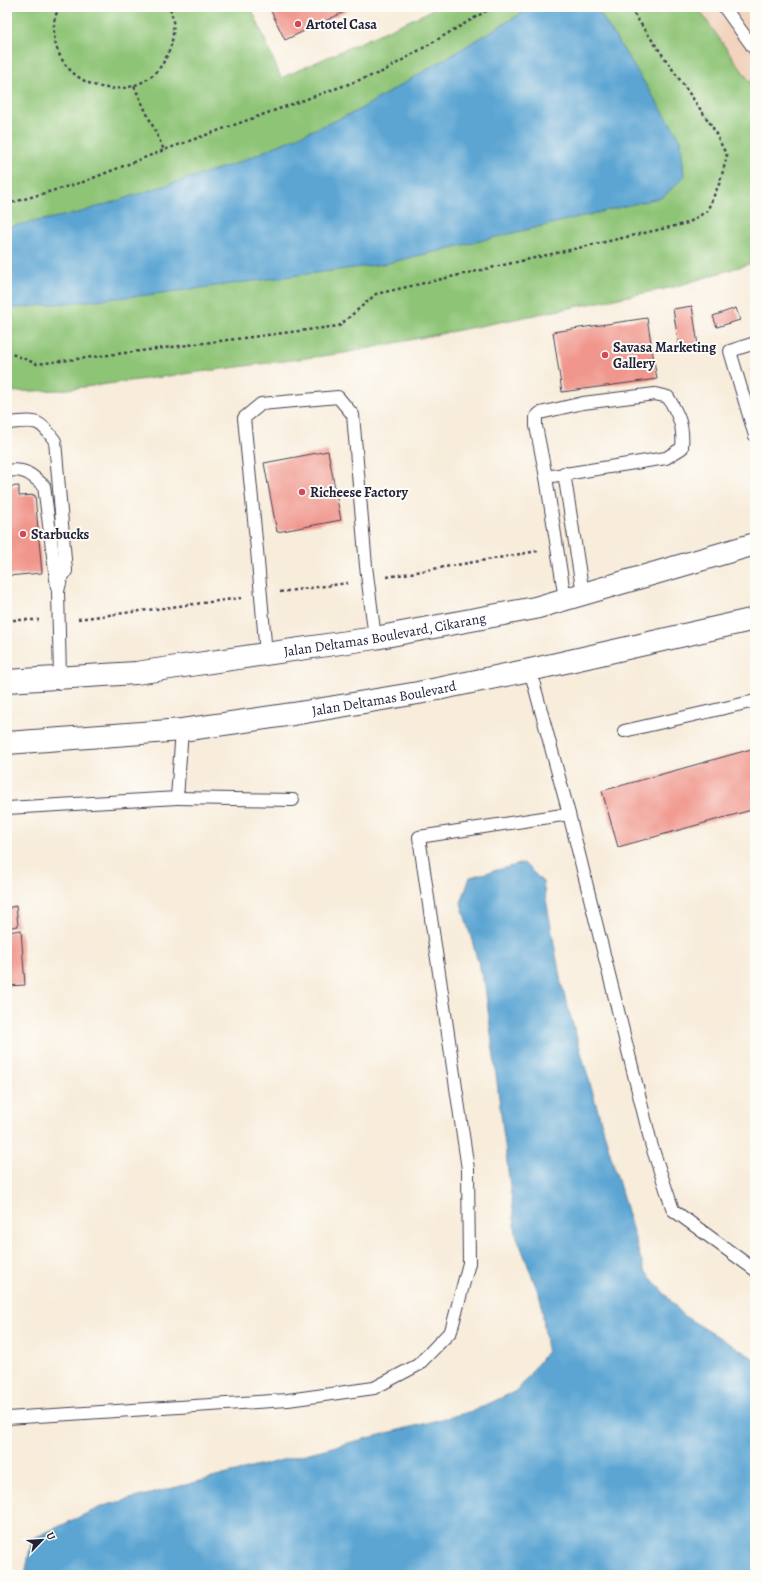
<svg xmlns="http://www.w3.org/2000/svg" width="762" height="1582" viewBox="0 0 762 1582" font-family="Alegreya,serif">
  <style>
    .built { fill: #f2d4be }
    .green { fill: #8ec476; stroke: #587358 }
    .water { fill: #5ba5d3; stroke: #3e6487 }
    .building { fill: #f0968c }
    .lines { fill: none; stroke-linecap: round; stroke-linejoin: round }
    .service-casing { stroke: #424053; stroke-width: 14 }
    .tertiary-casing { stroke: #424053; stroke-width: 24 }
    .path { stroke: #424053; stroke-width: 2.5; stroke-dasharray: 3 3; stroke-linecap: butt }
    .service { stroke: #fff; stroke-width: 12 }
    .tertiary { stroke: #fff; stroke-width: 22 }
    .poi-dot { fill: #d1495b; stroke: #fdfcf7; stroke-width: 1.5 }
    .labels { text-anchor: middle; stroke-width: 4; stroke-linejoin: round; paint-order: stroke }
    .poi-label { font-size: 14px; font-weight: bold; fill: #22223b; stroke: #fdfcf7; text-anchor: start }
    .street-label { font-size: 14px; fill: #22223b; stroke: #fdfcf7 }
  </style>
  <rect width="100%" height="100%" fill="#fdfcf7"/>
  <filter id="ink" filterUnits="userSpaceOnUse"><feTurbulence type="fractalNoise" baseFrequency=".025" numOctaves="2"/><feDisplacementMap in="SourceGraphic" scale="8" xChannelSelector="R" yChannelSelector="G"/><feConvolveMatrix kernelMatrix="1 2 1 2 8 2 1 2 1" color-interpolation-filters="sRGB"/></filter>
  <filter id="wash" filterUnits="userSpaceOnUse"><feTurbulence type="fractalNoise" baseFrequency=".012" numOctaves="4" result="noise"/><feDisplacementMap in="SourceGraphic" scale="16" xChannelSelector="R" yChannelSelector="G"/><feGaussianBlur stdDeviation="0.9" result="paint"/><feColorMatrix in="noise" values="0 0 0 0 0 0 0 0 0 0 0 0 0 0 0 0 0 1.4 0 .05"/><feComposite in="paint" operator="in"/></filter>
  <g filter="url(#wash)">
    <rect width="100%" height="100%" fill="#f8ecda"/>
    <polygon class="built" points="697,7 755,7 755,89"/>
    <polygon class="green" points="7,7 251,7 281,78 426,13 435,7 697,7 755,89 755,262 674,287 345,353 61,390 7,392"/>
    <g class="water">
      <polygon points="532,7 596,7 681,140 684,177 663,197 384,264 147,295 7,309 7,227 78,213 237,163 357,111"/>
      <polygon points="524,863 543,882 561,983 644,1270 684,1316 755,1359 755,1575 25,1575 32,1539 103,1506 473,1411 518,1390 547,1351 541,1300 516,1234 485,986 461,903 470,877"/>
    </g>
    <g id="blocks">
      <g class="building">
        <polygon points="269,7 355,7 285,40"/>
        <polygon points="692,306 698,345 679,347 673,309"/>
        <polygon points="736,308 740,320 717,327 713,316"/>
        <polygon points="647,318 657,379 562,392 553,332"/>
        <polygon points="755,367 755,380 751,369"/>
        <polygon points="328,451 341,520 277,532 264,463"/>
        <polygon points="19,486 19,496 35,495 42,573 7,576 7,487"/>
        <polygon points="755,748 755,809 618,847 602,791"/>
        <polygon points="16,906 18,926 7,928 7,908"/>
        <polygon points="21,930 25,985 7,986 7,932"/>
      </g>
    </g>
  </g>
  <g filter="url(#ink)">
    <use href="#blocks" fill-opacity="0" stroke="#424053" stroke-width="1"/>
    <g class="lines">
      <defs>
        <g id="service">
          <polyline points="724,7 755,50"/>
          <polyline points="755,343 730,351 755,436"/>
          <path d="M655,394L668,397C679,416 684,426 682,448L666,458L546,477L536,426V417L540,413L583,403Z"/>
          <path d="M7,423C35,421 38,417 55,441L66,571L61,579L58,591L60,678"/>
          <path d="M7,471C24,468 31,474 44,486L57,587"/>
          <polyline points="564,473 583,594"/>
          <polyline points="546,477 565,599"/>
          <polyline points="266,654 257,550 244,418 261,404 338,397 353,415 366,566 375,638"/>
          <polyline points="530,670 569,814 652,1147 673,1210 755,1270"/>
          <polyline points="624,731 755,701"/>
          <polyline points="177,798 293,800"/>
          <polyline points="7,808 177,798 182,730"/>
          <polyline points="7,1418 288,1400 374,1388 418,1365 451,1331 469,1263 468,1169 419,837 569,814"/>
        </g>
        <g id="tertiary">
          <path id="s1" d="M7,681L136,673L375,638L535,608L755,544"/>
          <path id="s2" d="M7,743L182,730L293,714L418,693L530,670L755,619"/>
        </g>
      </defs>
      <use href="#service" class="service-casing"/>
      <use href="#tertiary" class="tertiary-casing"/>
      <g class="path">
        <path d="M59,7C57,12 54,19 54,25C50,95 151,115 171,45C174,34 175,18 169,7"/>
        <polyline points="134,86 164,150"/>
        <polyline points="7,204 83,182 164,150 382,72 493,7"/>
        <polyline points="7,352 37,364 339,326 376,294 688,223 707,211 720,182 727,156 712,126 629,7"/>
        <polyline points="387,577 538,551"/>
        <polyline points="280,592 348,583"/>
        <polyline points="78,619 241,598"/>
        <polyline points="7,620 39,620"/>
      </g>
      <use href="#service" class="service"/>
      <use href="#tertiary" class="tertiary"/>
    </g>
  </g>
  <g class="poi-dot">
    <circle cx="298" cy="24" r="4"/>
    <circle cx="605" cy="355" r="4"/>
    <circle cx="302" cy="492" r="4"/>
    <circle cx="23" cy="534" r="4"/>
  </g>
  <g class="labels">
    <g class="poi-label">
      <text x="306" y="29">Artotel Casa</text>
      <text x="613" y="352">Savasa Marketing<tspan x="613" dy="16">Gallery</tspan></text>
      <text x="310" y="497">Richeese Factory</text>
      <text x="31" y="539">Starbucks</text>
    </g>
    <g class="street-label">
      <text dy="5" stroke="none"><textPath href="#s1" startOffset="381">Jalan Deltamas Boulevard, Cikarang</textPath></text>
      <text dy="5" stroke="none"><textPath href="#s2" startOffset="380">Jalan Deltamas Boulevard</textPath></text>
    </g>
  </g>
  <rect width="762" height="1582" fill="none" stroke="#fdfcf7" stroke-width="24"/>
  <g transform="translate(42 1540) rotate(65)" stroke="#fdfcf7" stroke-width="3" paint-order="stroke">
  <path d="M0-3L7 15L0 10L-7 15Z" fill="#22223b"/>
  <text y="-6" font-size="11" font-weight="bold" text-anchor="middle" fill="#22223b">U</text>
  </g>
</svg>
